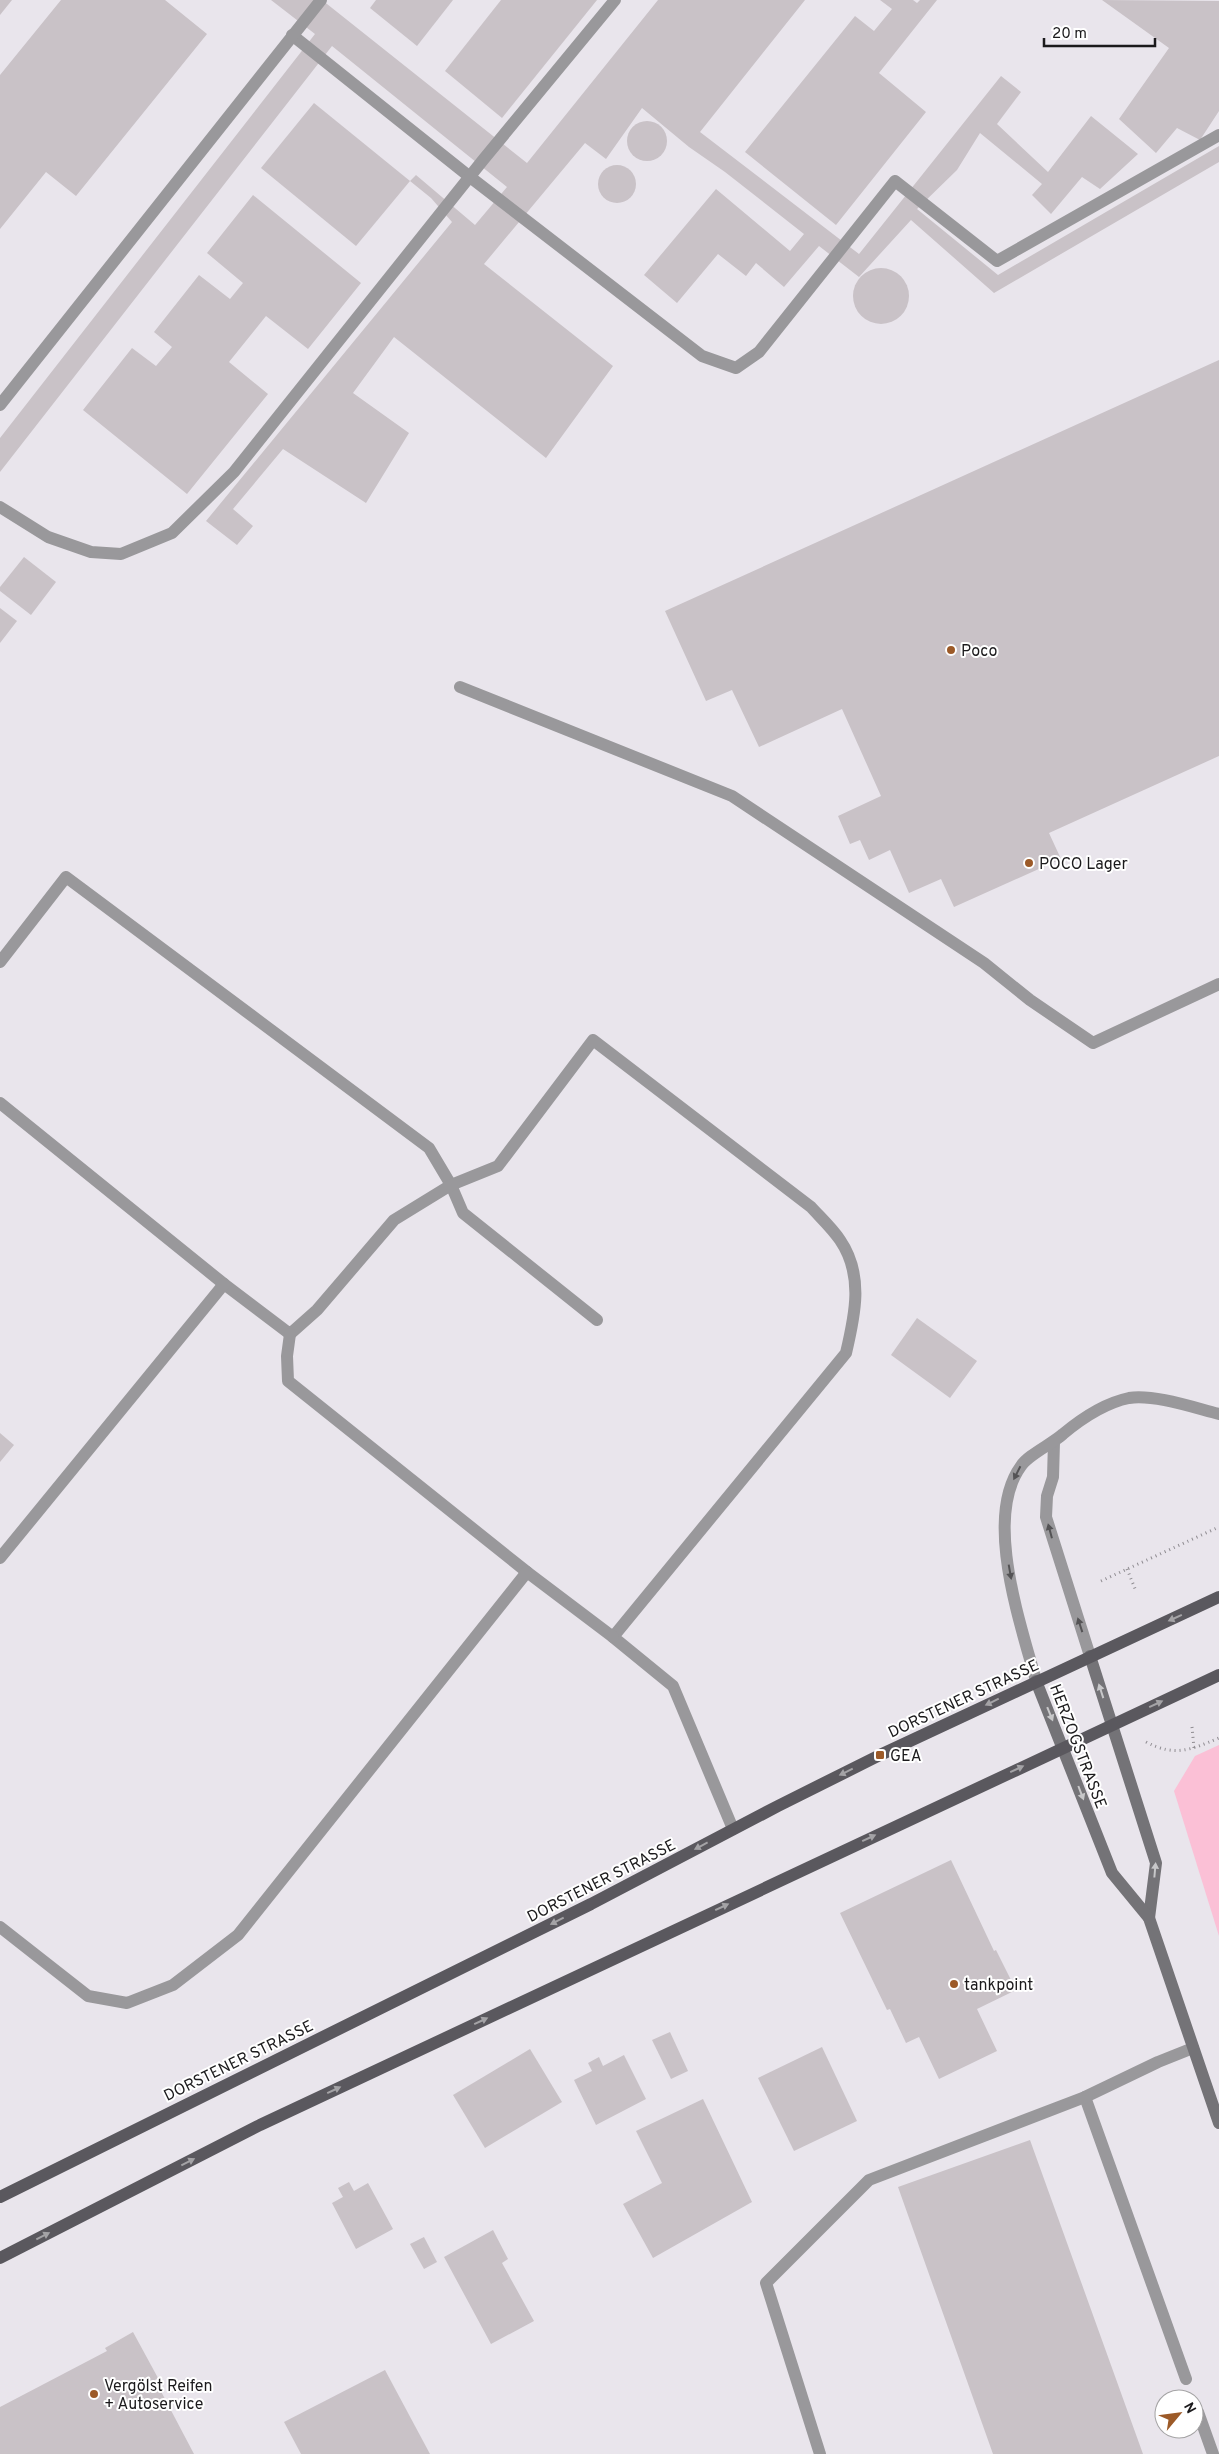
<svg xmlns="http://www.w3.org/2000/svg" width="1219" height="2454" viewBox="0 0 1219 2454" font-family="Overpass,sans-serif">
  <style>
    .green { fill: #fbc0d6 }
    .building { fill: #c9c2c7 }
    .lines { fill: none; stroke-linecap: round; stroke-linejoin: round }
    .path { stroke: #8f8c91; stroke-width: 3; stroke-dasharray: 1 4; stroke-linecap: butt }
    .lane { stroke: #99989b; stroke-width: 12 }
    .street { stroke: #99989b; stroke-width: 12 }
    .secondary { stroke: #747377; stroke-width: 12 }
    .primary { stroke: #5a585e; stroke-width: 12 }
    .oneway { fill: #545355 }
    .oneway2 { fill: #a4a3a6 }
    .oneway3 { fill: #c7c7c9 }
    .poi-dot { fill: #9c5a28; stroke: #fff; stroke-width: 2 }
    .labels { text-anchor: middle; stroke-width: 4; stroke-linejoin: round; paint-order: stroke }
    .poi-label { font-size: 16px; fill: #1b1a1c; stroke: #fff; text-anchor: start }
    .street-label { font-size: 16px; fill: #1b1a1c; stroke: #fff }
  </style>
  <rect width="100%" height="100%" fill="#e9e5ec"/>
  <polygon class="green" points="1219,1745 1219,1936 1174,1791 1195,1756"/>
  <g class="building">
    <polygon points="0,0 12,0 0,15"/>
    <polygon points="61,0 165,0 207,34 76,196 46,172 0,229 0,75"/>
    <polygon points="271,0 322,0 527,163 658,0 805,0 700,132 859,254 1001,76 1021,92 997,124 1048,172 1091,116 1138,154 1100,189 1082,177 1051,214 1032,195 1042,184 980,133 957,170 917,209 998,275 1219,146 1219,162 994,293 911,220 859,277 819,246 784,287 756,263 746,276 718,254 677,303 644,275 716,189 790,251 804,234 725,172 689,147 642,108 606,159 585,143 484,264 613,366 546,458 394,337 353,393 409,433 366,503 283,449 233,509 253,526 237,545 206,521 452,222 431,198 410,181 416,175 475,225 507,187 332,46 0,472 0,438 315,34"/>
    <polygon points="376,0 453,0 417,46 370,8"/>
    <polygon points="501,0 597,0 502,118 445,71"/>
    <polygon points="880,0 913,0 917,3 920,0 937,0 879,73 926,112 836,225 745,152 855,16 874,31 892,9"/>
    <polygon points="1102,0 1219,1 1219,111 1200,140 1177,128 1156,153 1119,119 1169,48"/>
    <polygon points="314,103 410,181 356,246 261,168"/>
    <circle cx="647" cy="141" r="20"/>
    <circle cx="617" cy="184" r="19"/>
    <polygon points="253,195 361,283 308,349 266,316 229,362 268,394 187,494 83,410 132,348 156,366 172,347 154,332 199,275 230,299 243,283 207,253"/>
    <circle cx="881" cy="296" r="28"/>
    <polygon points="1219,360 1219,756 1049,833 1061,859 954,907 941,879 909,893 890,850 869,860 860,840 850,844 838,816 881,796 842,709 759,747 732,690 706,701 665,611"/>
    <polygon points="24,557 56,582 31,615 0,591 0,587"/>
    <polygon points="0,608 17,621 0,643"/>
    <polygon points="917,1318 977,1361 950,1398 891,1355"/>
    <polygon points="0,1433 14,1445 0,1462"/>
    <polygon points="951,1860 994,1951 996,1950 1016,1990 977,2009 997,2051 939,2079 919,2037 906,2043 890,2009 887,2010 840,1913"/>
    <polygon points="670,2032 688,2071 671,2079 652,2040"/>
    <polygon points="822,2047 857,2121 794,2151 758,2078"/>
    <polygon points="530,2049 562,2102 485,2148 453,2095"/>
    <polygon points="624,2055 646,2099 596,2125 574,2080 592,2071 588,2063 599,2057 603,2066"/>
    <polygon points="703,2099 752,2202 653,2258 623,2204 662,2183 636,2131"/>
    <polygon points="1030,2140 1130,2418 1143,2454 993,2454 898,2187"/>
    <polygon points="349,2182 354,2191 368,2183 393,2229 356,2249 332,2203 343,2197 338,2188"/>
    <polygon points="493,2230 508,2259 502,2263 534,2321 491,2344 444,2257"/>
    <polygon points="424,2237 437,2262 424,2269 410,2244"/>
    <polygon points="133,2332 158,2378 155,2380 194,2454 0,2454 0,2407 107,2351 105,2348"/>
    <polygon points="385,2370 430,2454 301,2454 284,2422"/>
  </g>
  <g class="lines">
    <g class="path">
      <polyline points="1127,1569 1136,1591"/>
      <polyline points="1101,1581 1219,1527"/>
      <polyline points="1192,1727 1194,1748"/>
      <path d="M1146,1742C1175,1757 1190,1750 1219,1738"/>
    </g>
    <g class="lane">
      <polyline points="292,35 470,177 702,356 736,368 759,352 895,181 997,261 1219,135"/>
      <polyline points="0,405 321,0"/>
      <polyline points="0,507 48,537 91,552 121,554 172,533 234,472 483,160 615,0"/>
      <polyline points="460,687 732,796 984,963 1030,1000 1093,1043 1219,984"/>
      <polyline points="0,962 66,877 429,1148 451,1185 463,1213 597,1320"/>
      <path d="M0,1103L224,1284L290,1334L317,1310L394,1220L451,1185L498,1166L593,1040L811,1207C821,1218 832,1228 840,1240C864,1275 855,1315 846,1353L613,1637L673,1686L733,1829"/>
      <polyline points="290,1334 287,1356 288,1381 527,1572"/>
      <polyline points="0,1558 224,1284"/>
      <polyline points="0,1927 88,1996 127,2003 173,1985 238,1935 527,1572 613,1637"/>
      <polyline points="1085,2097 1186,2379"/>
      <polyline points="1198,2412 1213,2454"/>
      <polyline points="820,2454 766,2283 869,2180 1085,2097 1158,2062 1193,2048"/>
    </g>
    <g class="street">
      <polyline points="1054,1442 1053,1477 1047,1496 1046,1517 1090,1656"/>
      <path d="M1036,1681C1021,1624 983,1518 1021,1466C1028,1455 1052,1444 1063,1434C1081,1419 1105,1403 1129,1398C1154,1394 1195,1408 1219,1414"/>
    </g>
    <g class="secondary">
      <polyline points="1090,1656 1156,1863 1149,1918"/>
      <polyline points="1036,1681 1112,1873 1149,1918 1219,2123"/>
    </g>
    <g class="primary">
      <polyline points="0,2197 591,1904 778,1806 880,1755 1219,1597"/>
      <polyline points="0,2258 260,2125 1219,1675"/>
    </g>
  </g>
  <defs><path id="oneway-solid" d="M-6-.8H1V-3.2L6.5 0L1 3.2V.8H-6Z" transform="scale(1.25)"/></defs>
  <g class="oneway">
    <use href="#oneway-solid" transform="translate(1017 1473) rotate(117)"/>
    <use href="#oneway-solid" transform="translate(1050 1531) rotate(-105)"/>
    <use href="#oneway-solid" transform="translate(1010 1572) rotate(80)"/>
    <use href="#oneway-solid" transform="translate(1080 1625) rotate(-108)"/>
  </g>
  <g class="oneway2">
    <use href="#oneway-solid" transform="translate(1175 1618) rotate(156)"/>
    <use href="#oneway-solid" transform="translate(992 1702) rotate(154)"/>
    <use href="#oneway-solid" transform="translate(1156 1704) rotate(-25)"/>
    <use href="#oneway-solid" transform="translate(1017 1769) rotate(-25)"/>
    <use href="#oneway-solid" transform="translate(846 1772) rotate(154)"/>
    <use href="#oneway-solid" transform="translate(869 1838) rotate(-25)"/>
    <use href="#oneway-solid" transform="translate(701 1846) rotate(152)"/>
    <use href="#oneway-solid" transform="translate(722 1907) rotate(-25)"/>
    <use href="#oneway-solid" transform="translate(557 1921) rotate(153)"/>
    <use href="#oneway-solid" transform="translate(481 2021) rotate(-25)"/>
    <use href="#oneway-solid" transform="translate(334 2090) rotate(-25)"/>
    <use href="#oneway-solid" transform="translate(188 2162) rotate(-27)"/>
    <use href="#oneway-solid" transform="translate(43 2236) rotate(-27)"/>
  </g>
  <g class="oneway3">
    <use href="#oneway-solid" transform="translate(1101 1691) rotate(-108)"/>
    <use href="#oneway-solid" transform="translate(1050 1714) rotate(68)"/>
    <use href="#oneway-solid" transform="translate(1081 1793) rotate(69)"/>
    <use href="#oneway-solid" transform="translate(1155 1870) rotate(-85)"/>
  </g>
  <g class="poi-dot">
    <circle cx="951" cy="650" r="5"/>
    <circle cx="1029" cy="863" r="5"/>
    <rect x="875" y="1750" width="10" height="10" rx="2.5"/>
    <circle cx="954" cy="1984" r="5"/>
    <circle cx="94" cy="2394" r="5"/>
  </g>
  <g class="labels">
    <g class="poi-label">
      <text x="961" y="656">Poco</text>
      <text x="1039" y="869">POCO Lager</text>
      <text x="890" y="1761">GEA</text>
      <text x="964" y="1990">tankpoint</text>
      <text x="104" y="2391">Vergölst Reifen<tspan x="104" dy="18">+ Autoservice</tspan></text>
    </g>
    <g class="street-label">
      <text transform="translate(963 1698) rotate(-25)" y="6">DORSTENER STRASSE</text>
      <text transform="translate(1079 1746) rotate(69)" y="6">HERZOGSTRASSE</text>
      <text transform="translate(601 1880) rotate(-27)" y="6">DORSTENER STRASSE</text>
      <text transform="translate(238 2060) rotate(-26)" y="6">DORSTENER STRASSE</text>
    </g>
  </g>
  <g transform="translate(1179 2414) rotate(61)"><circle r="24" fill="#ffffff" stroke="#a4a3a4"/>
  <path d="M0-4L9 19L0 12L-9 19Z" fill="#9c5a28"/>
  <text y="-8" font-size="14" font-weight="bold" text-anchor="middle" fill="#1b1a1c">N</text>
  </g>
  <path d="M1044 38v8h111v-8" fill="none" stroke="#1b1a1c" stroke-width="2.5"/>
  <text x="1052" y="38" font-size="15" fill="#1b1a1c" stroke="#ffffff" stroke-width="4" paint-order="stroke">20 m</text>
</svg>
